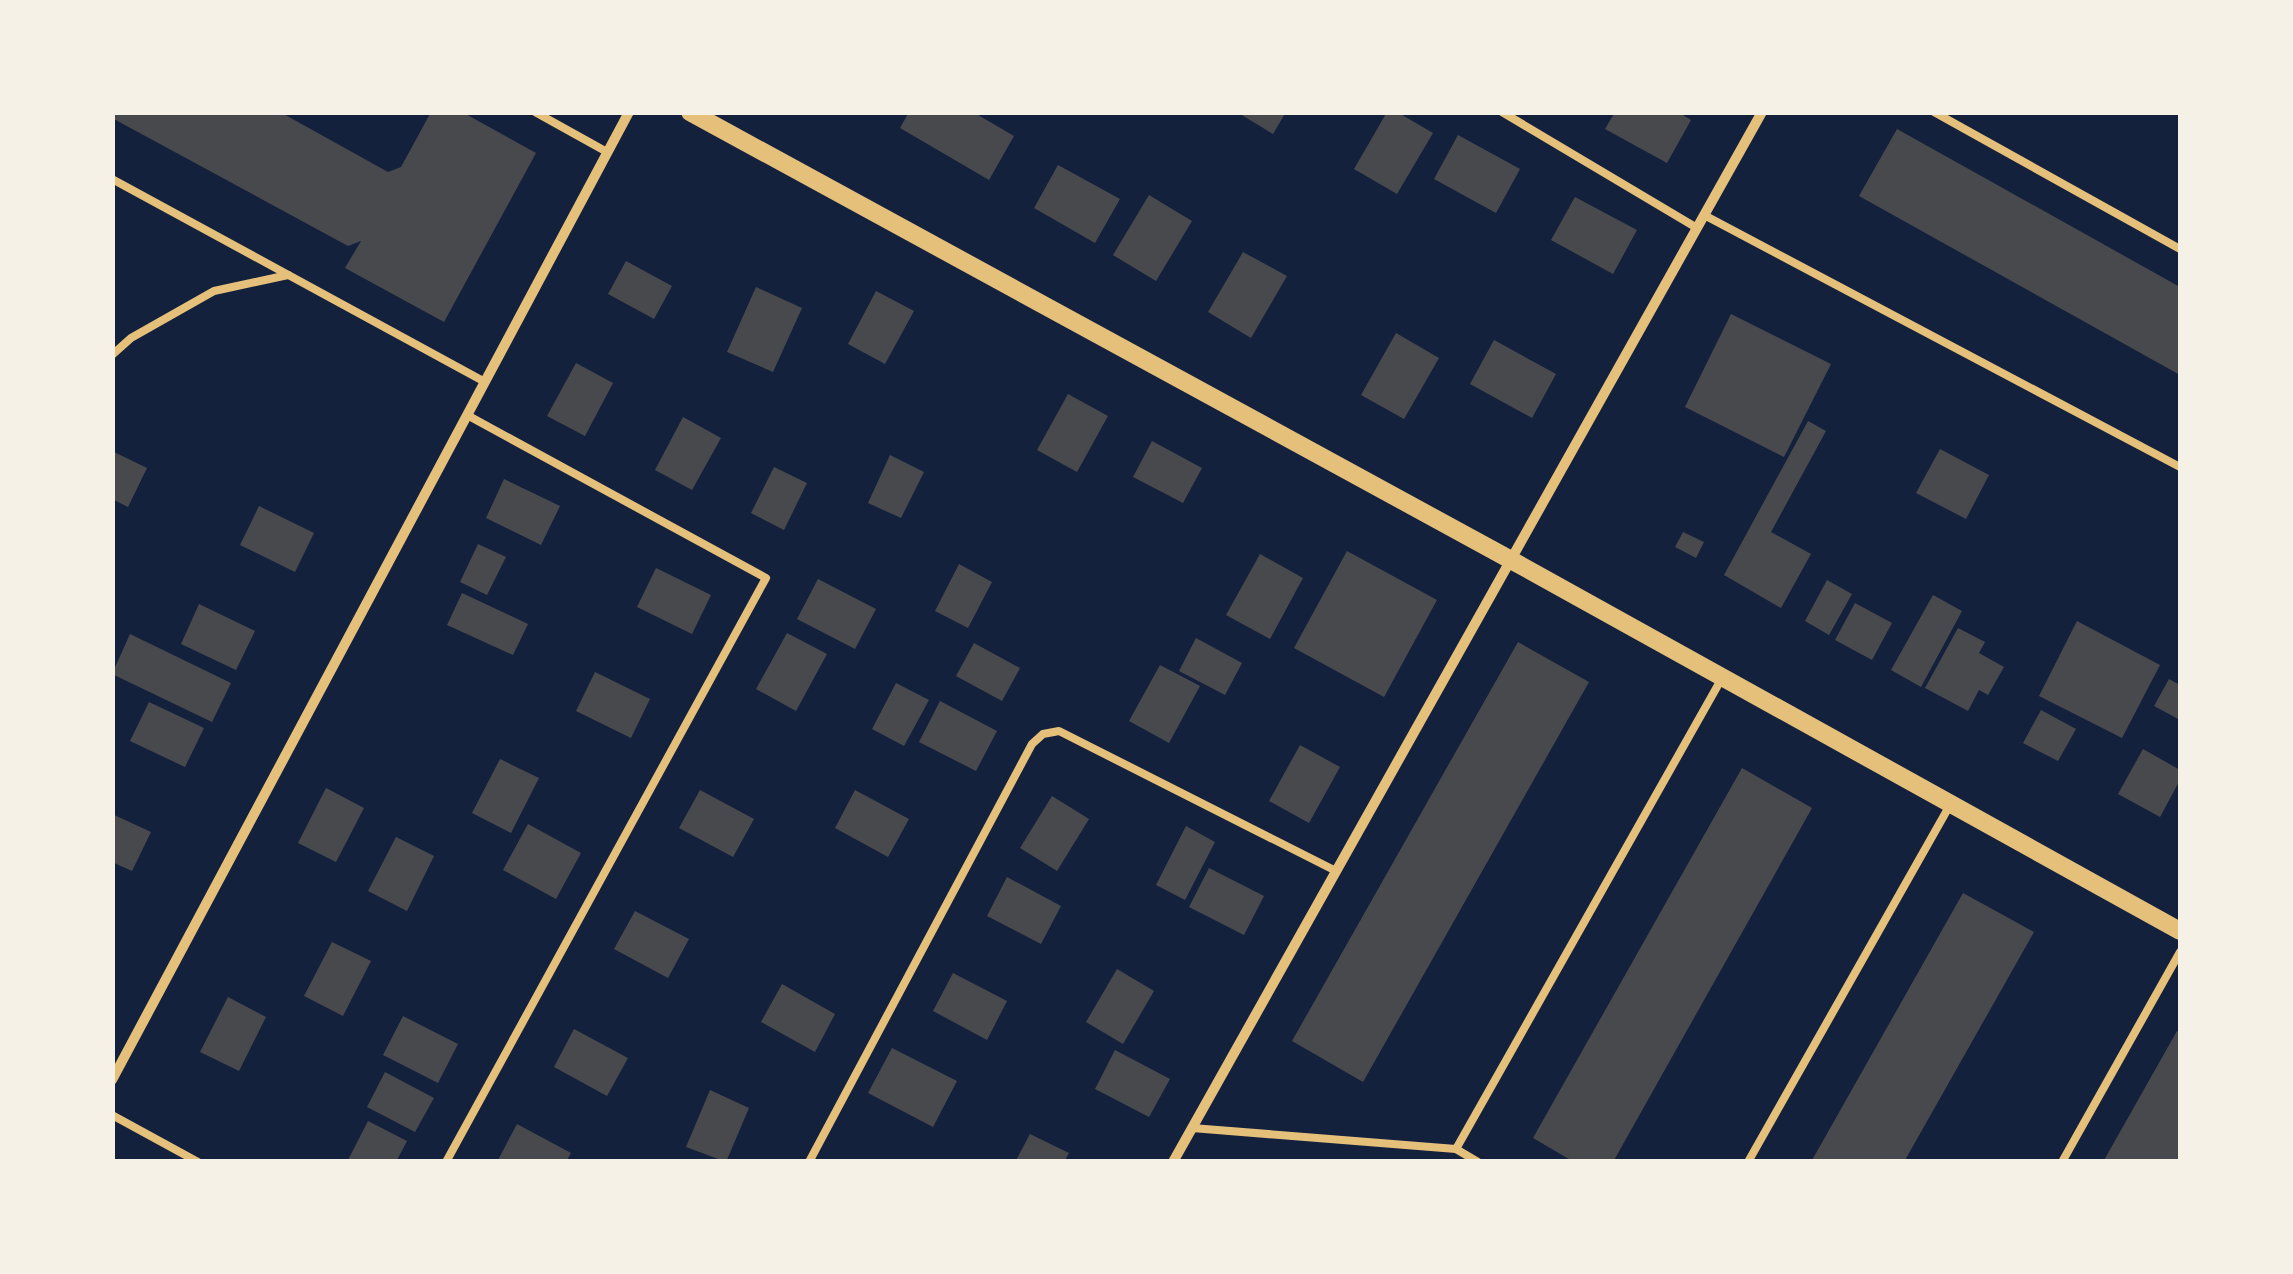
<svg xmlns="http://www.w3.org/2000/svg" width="2293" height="1274" viewBox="0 0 2293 1274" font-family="Ubuntu,sans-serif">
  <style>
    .building { fill: #48494c }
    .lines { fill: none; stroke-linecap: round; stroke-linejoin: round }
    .service { stroke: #e5c07b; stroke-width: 8 }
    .minor { stroke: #e5c07b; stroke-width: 10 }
    .tertiary { stroke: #e5c07b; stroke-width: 18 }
  </style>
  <rect width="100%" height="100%" fill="#14213d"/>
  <g class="building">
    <polygon points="112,112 280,112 388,172 401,167 431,112 462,112 536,153 444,322 345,268 361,241 348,246 112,118"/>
    <polygon points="909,112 973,112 1014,136 989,180 900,128"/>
    <polygon points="1237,112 1286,112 1273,134"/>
    <polygon points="1387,112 1397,112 1433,133 1397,194 1354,169"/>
    <polygon points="1615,112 1678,112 1691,120 1667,163 1605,129"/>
    <polygon points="1897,129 2180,287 2180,375 1859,196"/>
    <polygon points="1458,135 1520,169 1496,213 1434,179"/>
    <polygon points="1058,165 1120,199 1095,243 1034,208"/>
    <polygon points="1149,195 1192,221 1156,281 1113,255"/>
    <polygon points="1575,197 1637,230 1613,274 1551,240"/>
    <polygon points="1243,252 1287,276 1251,338 1208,312"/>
    <polygon points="626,261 672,286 654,319 608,294"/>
    <polygon points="756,287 802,308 773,372 727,352"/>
    <polygon points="876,291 914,311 885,364 848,344"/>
    <polygon points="1731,314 1831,364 1784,457 1685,407"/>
    <polygon points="1396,333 1439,358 1404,419 1361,395"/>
    <polygon points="1494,340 1556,374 1532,418 1470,384"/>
    <polygon points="576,363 613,383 585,436 547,416"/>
    <polygon points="1068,394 1108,416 1077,472 1037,450"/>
    <polygon points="683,417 721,438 692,490 655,470"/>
    <polygon points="1808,421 1826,431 1771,532 1811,554 1781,608 1724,575"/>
    <polygon points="1152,441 1202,468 1183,503 1133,477"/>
    <polygon points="1940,449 1989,475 1966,519 1916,493"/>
    <polygon points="112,451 147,468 128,507 112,499"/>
    <polygon points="890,455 924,472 901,518 868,503"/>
    <polygon points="774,467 807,483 784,530 751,513"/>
    <polygon points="504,479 560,506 541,545 486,518"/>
    <polygon points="259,506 314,533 295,572 240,545"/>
    <polygon points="1683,532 1704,542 1696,558 1675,547"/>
    <polygon points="478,544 506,557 487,595 460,582"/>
    <polygon points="1347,551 1437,600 1384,697 1294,648"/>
    <polygon points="1260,554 1303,578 1270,639 1226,615"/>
    <polygon points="959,564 992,582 968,628 935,611"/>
    <polygon points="656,568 711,595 692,634 637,607"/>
    <polygon points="818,579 876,609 855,649 797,619"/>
    <polygon points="1827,580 1852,594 1829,635 1805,621"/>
    <polygon points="462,593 528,624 513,655 447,625"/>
    <polygon points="1933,595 1962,611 1921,687 1891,670"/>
    <polygon points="1855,603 1892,623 1872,660 1835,640"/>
    <polygon points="199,604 255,631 236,670 181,644"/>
    <polygon points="2077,621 2160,665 2122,738 2039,696"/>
    <polygon points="1958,628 1985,642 1979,653 2004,667 1988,695 1979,690 1968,711 1925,688"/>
    <polygon points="787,633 827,654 796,711 756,689"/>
    <polygon points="130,634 231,683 212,722 112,674"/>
    <polygon points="1196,638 1242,663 1225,695 1179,671"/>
    <polygon points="1518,642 1589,682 1363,1082 1292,1041"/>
    <polygon points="974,643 1020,668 1002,701 956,676"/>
    <polygon points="1160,665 1200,686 1169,743 1129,721"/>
    <polygon points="595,672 650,699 631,738 576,711"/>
    <polygon points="2169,679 2180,685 2180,720 2154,706"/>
    <polygon points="896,683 929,700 904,746 872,729"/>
    <polygon points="940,701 997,731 976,771 919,742"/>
    <polygon points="149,702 204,728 185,767 130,741"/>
    <polygon points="2041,710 2076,729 2058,761 2023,743"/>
    <polygon points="1300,745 1340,767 1309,823 1269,801"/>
    <polygon points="2143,749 2180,770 2180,780 2160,817 2118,794"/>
    <polygon points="500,759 539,778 511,833 472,813"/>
    <polygon points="1742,768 1812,808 1613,1162 1574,1162 1533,1138"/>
    <polygon points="326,788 364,808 336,862 298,843"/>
    <polygon points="700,790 754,819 733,857 679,828"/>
    <polygon points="855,790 909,819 888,857 835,828"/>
    <polygon points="1052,796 1089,819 1057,871 1020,848"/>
    <polygon points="112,814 151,832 132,871 112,862"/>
    <polygon points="528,824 581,853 556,899 503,870"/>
    <polygon points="1186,826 1215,842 1185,900 1156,885"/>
    <polygon points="396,837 434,856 407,911 368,891"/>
    <polygon points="1209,868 1264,896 1244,935 1189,907"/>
    <polygon points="1007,877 1061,906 1041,944 987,916"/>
    <polygon points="1963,893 2034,932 1904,1162 1811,1162"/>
    <polygon points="635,911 689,939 668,978 614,949"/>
    <polygon points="332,942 371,961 343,1016 304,996"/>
    <polygon points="1117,969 1154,991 1123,1044 1086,1022"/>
    <polygon points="953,973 1007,1001 987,1040 933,1011"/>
    <polygon points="782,984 835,1014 815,1052 761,1022"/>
    <polygon points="228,997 266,1017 239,1071 200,1052"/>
    <polygon points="403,1016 458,1044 438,1083 383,1055"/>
    <polygon points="574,1029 628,1058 607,1096 554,1067"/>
    <polygon points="2177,1031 2180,1033 2180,1162 2103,1162"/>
    <polygon points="892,1048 957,1081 933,1127 868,1093"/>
    <polygon points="1115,1050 1170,1079 1149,1117 1095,1089"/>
    <polygon points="385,1072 434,1098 415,1132 367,1107"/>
    <polygon points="710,1090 749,1108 726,1162 686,1147"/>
    <polygon points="368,1121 407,1141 396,1162 347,1162"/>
    <polygon points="517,1124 571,1153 566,1162 497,1162"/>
    <polygon points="1030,1134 1069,1153 1064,1162 1015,1162"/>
  </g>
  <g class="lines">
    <g class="service">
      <polyline points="535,112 607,152"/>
      <polyline points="1502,112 1697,228"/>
      <polyline points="1934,112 2180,249"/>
      <polyline points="112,179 485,382"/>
      <polyline points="1704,215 2180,467"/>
      <polyline points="112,355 131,338 214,291 288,275"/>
      <polyline points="112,1115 198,1162"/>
      <polyline points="1192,1128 1456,1149 1478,1162"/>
      <polyline points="1456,1149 1722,678"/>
      <polyline points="446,1162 766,578 467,415"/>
      <polyline points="809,1162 1032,744 1043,734 1059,731 1336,871"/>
      <polyline points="1748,1162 1950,805"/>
      <polyline points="2062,1162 2180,952"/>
    </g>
    <g class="minor">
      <polyline points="112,1080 629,112"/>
      <polyline points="1173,1162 1762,112"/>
    </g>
    <polyline class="tertiary" points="690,112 1511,560 2180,931"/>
  </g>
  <rect width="2293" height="1274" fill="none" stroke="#f6f1e7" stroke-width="230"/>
</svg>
